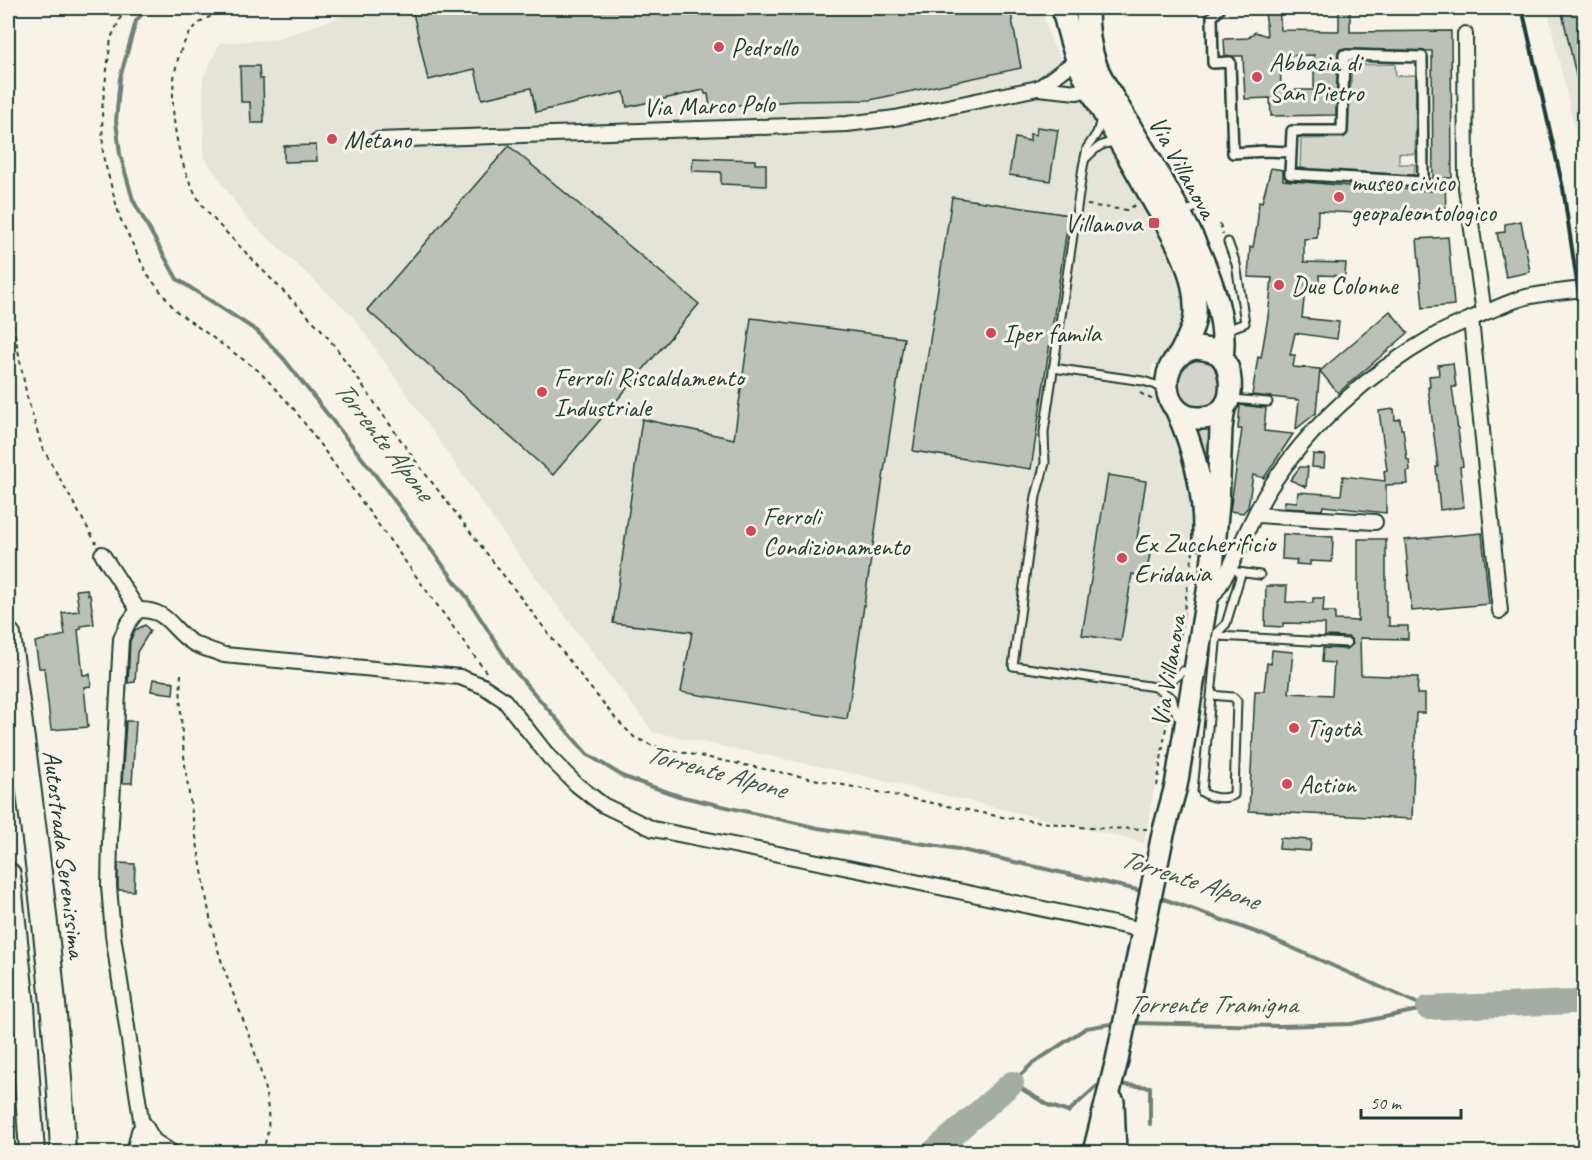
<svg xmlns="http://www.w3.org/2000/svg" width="1592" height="1160" viewBox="0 0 1592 1160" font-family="Caveat,sans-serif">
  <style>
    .built { fill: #e5e4d9 }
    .green { fill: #d3d5ca; stroke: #79897f; stroke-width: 1.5 }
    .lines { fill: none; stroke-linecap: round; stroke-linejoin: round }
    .stream { stroke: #6f8077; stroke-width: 4 }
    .river { stroke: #a4ada3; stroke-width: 24 }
    .building { fill: #bbc1b6; stroke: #1f3d34; stroke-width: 1.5; fill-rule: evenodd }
    .service-casing { stroke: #1f3d34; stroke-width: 11 }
    .pedestrian-casing { stroke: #1f3d34; stroke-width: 14 }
    .minor-casing { stroke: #1f3d34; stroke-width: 18 }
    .primary-casing { stroke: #1f3d34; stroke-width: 26 }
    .motorway-casing { stroke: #1f3d34; stroke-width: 28 }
    .path { stroke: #1f3d34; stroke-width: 2; stroke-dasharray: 4.5 4.5; stroke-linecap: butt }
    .service { stroke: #f7f3e8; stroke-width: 7 }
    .pedestrian { stroke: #f7f3e8; stroke-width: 9 }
    .minor { stroke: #f7f3e8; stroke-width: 14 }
    .primary { stroke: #f7f3e8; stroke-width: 21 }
    .motorway { stroke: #f7f3e8; stroke-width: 24 }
    .rail { stroke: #1f3d34; stroke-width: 4 }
    .poi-dot { fill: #d1495b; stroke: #f7f3e8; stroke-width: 2 }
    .labels { text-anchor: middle; stroke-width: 6; stroke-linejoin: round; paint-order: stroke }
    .poi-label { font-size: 26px; fill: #1f3d34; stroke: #f7f3e8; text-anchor: start }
    .street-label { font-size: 26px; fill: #1f3d34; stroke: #f7f3e8 }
    .water-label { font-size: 27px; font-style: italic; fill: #405950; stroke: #f7f3e8 }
  </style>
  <rect width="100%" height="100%" fill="#f7f3e8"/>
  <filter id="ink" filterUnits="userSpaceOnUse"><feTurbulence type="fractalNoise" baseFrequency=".0167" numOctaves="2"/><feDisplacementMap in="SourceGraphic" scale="12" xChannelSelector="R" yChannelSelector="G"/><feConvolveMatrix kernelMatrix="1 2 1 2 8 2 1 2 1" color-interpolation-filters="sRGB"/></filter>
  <g filter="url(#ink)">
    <g class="built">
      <polygon points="349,8 1041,8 1050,38 1077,93 1088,93 1185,277 1185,325 1168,356 1152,366 1150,393 1159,397 1189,457 1198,533 1182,640 1144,843 851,773 653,732 509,542 352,315 246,218 204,157 203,78 220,43 277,39 340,17"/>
      <polygon points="1547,8 1584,8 1584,171 1569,104"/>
    </g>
    <g class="green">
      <polygon points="1395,64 1396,76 1416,75 1415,154 1399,153 1399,164 1415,164 1414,175 1300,168 1301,139 1344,138 1348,131 1352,65"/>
      <path d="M1206,358C1223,369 1228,402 1204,409C1199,411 1191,407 1185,406C1173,383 1176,360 1206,358Z"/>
      <polygon points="1212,426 1210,475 1196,429"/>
    </g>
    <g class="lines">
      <g class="stream">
        <polyline points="147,8 136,21 120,78 116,121 120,154 133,200 177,279 257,331 284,359 373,472 466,596 513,669 587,754 624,777 679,796 818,828 958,849 1146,892"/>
        <polyline points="1158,897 1261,934 1428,1008"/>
        <polyline points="1131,1023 1279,1026 1351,1024 1428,1008"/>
        <polyline points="1125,1085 1150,1087 1150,1124"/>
        <polyline points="1097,1086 1068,1112 1048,1105 1012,1083 1032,1064 1086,1028 1117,1023"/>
        <polyline points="1150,1148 1151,1152"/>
      </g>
      <g class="river">
        <polyline points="1428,1008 1574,1002 1584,1000"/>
        <polyline points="933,1152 1012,1083"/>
      </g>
    </g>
    <g class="building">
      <polygon points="412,8 1010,8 1021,68 870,100 795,101 710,107 708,94 705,94 704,90 627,107 624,92 536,112 531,88 482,99 475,69 428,80"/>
      <path d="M1265,8H1279L1281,30L1339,31V8H1350V32L1451,31L1452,178H1445L1446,218L1318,211L1317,238L1304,239V262L1346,263L1345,276L1319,275V283L1306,281L1302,318L1339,322L1337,339L1295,333L1290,355H1295L1293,367L1320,369L1316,413L1296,429L1299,400L1252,395L1258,357L1261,358L1268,317L1272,278L1248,277L1250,247H1253L1257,226L1259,201L1262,202L1271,168L1283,170V180L1349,186L1433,191L1432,51L1341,49L1338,51L1336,115L1271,116L1270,98L1245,99L1243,56H1225L1224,39L1248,38L1255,32L1267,36ZM1314,55V90H1281L1280,56Z"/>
      <polygon points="1561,8 1584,8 1584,92 1580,93"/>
      <polygon points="240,66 259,66 260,79 263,79 264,123 251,123 250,102 241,102"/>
      <polygon points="1037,127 1058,130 1050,181 1009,175 1015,138 1030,141 1030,134 1036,135"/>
      <polygon points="316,145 317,161 284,162 284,146"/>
      <polygon points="509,146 699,304 553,475 367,310"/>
      <polygon points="693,158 755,160 755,164 766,164 766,186 721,184 721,172 692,171"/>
      <polygon points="952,197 1069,215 1031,469 913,451"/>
      <polygon points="1521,221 1530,272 1506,277 1497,233 1505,232 1505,224"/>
      <polygon points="1448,237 1454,305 1423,308 1417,239"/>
      <polygon points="1390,311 1408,333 1338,393 1320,371"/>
      <polygon points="751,318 904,338 847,719 681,692 692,632 613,623 642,419 734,439"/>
      <polygon points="1453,363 1456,387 1452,387 1463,466 1460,467 1464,507 1440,510 1436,467 1438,467 1428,387 1430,387 1429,376 1439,375 1438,365"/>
      <polygon points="1240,405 1266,408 1264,431 1293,434 1264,478 1253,475 1248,507 1243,513 1230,511 1242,429 1238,429"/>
      <polygon points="1394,409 1395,420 1400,419 1401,429 1403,429 1407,460 1409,460 1410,471 1407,472 1408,484 1386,485 1386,513 1323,506 1322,510 1284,508 1285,501 1297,502 1298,492 1341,495 1343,476 1385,481 1384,471 1387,470 1379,411"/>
      <polygon points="1313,454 1325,455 1324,468 1312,467"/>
      <polygon points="1300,467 1308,467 1306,487 1290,480"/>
      <polygon points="1108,475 1146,481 1137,539 1152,542 1146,577 1132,574 1121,641 1082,635"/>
      <polygon points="1482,533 1489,604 1412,611 1405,540"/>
      <polygon points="1283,534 1333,537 1332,562 1310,561 1310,565 1296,564 1297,560 1282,559"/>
      <polygon points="1358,539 1386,539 1386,617 1389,617 1389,626 1408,626 1408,639 1360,638 1361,675 1418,677 1417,694 1425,694 1425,713 1416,713 1412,819 1249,811 1255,691 1264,691 1267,663 1271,664 1272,650 1293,652 1289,693 1332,695 1334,663 1322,662 1323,648 1347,649 1353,644 1352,640 1348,637 1325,636 1325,624 1283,623 1283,627 1265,626 1266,586 1287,586 1286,602 1313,603 1313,598 1324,598 1323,612 1335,612 1335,620 1358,621"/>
      <polygon points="87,589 88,595 90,595 94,624 81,626 81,629 78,630 83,675 90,674 91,686 84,687 88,727 51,730 44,668 39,668 35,642 65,635 62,613 79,611 76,590"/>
      <polygon points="145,625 150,631 137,652 135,682 128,683 130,641 135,630"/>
      <polygon points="153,679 174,682 173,694 151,691"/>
      <polygon points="126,721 136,721 132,783 122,783"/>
      <polygon points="1280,838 1311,840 1310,851 1279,849"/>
      <polygon points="118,863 135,864 134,891 118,890"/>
    </g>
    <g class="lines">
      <defs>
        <g id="service">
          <polyline points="1101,119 1097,133 1087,148 1083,167 1044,432 1045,463 1036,496 1013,666 1155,687 1172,698 1177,716"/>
          <path d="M1086,158C1096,148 1103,141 1117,143"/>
          <polyline points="1182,213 1199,206"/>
          <polyline points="1226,330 1245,323 1236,264 1228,242"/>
          <polyline points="1053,368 1143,381 1156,385 1164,391"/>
          <polyline points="1232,399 1268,402"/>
          <polyline points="1238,572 1260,575"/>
          <polyline points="1217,636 1347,643"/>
          <polyline points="1155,687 1172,680 1183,671"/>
          <path d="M1211,695L1233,697L1237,701L1234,795C1225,800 1210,798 1202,792L1217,633L1226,624L1241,574"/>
        </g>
        <polyline id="pedestrian" points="1220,8 1212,17 1213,63 1230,62 1233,153 1266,151 1291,152 1290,174 1423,182 1422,57 1344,55 1342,131 1292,131 1291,152"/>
        <g id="minor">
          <polyline points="1465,34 1466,188 1484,313"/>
          <polyline points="1038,88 1077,92 1091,88"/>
          <path d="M377,140L847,124L895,118L1038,88C1052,80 1063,68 1078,61"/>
          <polyline points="1471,319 1500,611"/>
          <polyline points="1256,515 1375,522"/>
          <polyline points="102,554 138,610"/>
          <path d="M1209,601C1235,567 1246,526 1269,489C1309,426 1369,373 1434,336C1450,327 1467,321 1484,313C1497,308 1511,301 1526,297C1545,293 1565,291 1584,289"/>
          <polyline points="144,1124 154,1141 171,1152"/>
          <polyline points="134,1152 139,1131"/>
          <path d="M146,1152L113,935L109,886L110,840L121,639L127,625L138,610C170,609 171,631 193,643C202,648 214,651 224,655L460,677L483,686L504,700L549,757L577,785L603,805L653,829L873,873L1143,930"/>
        </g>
        <g id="primary">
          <path d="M1063,8C1068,32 1074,55 1085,77C1104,117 1128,154 1149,193C1170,231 1198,270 1195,315C1194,329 1186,342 1180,354"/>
          <path d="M1087,8C1087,27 1089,48 1096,66C1103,84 1115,101 1125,118C1160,178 1233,288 1222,357"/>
          <path d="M1196,348C1206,349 1216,350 1222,357C1231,369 1234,394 1225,406C1220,414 1211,418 1201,418C1159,421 1154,355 1196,348Z"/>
          <path d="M1177,411C1195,451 1205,495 1204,539"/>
          <polyline points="1113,1102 1115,1152"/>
          <polyline points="1094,1152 1117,1060 1163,834 1176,786 1212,567 1218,504 1221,428 1224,408"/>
        </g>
        <g id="motorway">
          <path d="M8,635C31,807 56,979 63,1152"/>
          <polyline points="8,875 22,1006 32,1152"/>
        </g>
      </defs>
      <use href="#service" class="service-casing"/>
      <use href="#pedestrian" class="pedestrian-casing"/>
      <use href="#minor" class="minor-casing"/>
      <use href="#primary" class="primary-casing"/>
      <use href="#motorway" class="motorway-casing"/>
      <g class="path">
        <polyline points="125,8 111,38 102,109 103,156 120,218 147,274 176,311 259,371 294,409 486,672"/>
        <path d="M255,8C235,11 210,11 195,27C157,68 173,167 205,209C218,225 234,240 249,256C272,280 296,304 320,328L337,349L414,459L585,681L616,719L634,737L651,745L680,752L1002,817L1089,828L1147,829"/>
        <polyline points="1087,205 1126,210 1137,204"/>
        <polyline points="1220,224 1223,235"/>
        <polyline points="8,298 27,397 42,447 96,543"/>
        <polyline points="1140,393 1153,400"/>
        <polyline points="1176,662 1193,552"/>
        <path d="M181,674C178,738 190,803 201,865C206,892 209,920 217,946C231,999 273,1076 268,1130C267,1138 264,1145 263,1152"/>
        <polyline points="1157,786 1167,721"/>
      </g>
      <use href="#service" class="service"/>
      <use href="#pedestrian" class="pedestrian"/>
      <use href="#minor" class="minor"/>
      <use href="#primary" class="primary"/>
      <use href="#motorway" class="motorway"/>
      <polyline class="rail" points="1522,8 1563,188 1584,330"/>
    </g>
  </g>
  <g class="poi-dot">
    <circle cx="719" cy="47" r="6"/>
    <circle cx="1257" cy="77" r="6"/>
    <circle cx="332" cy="139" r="6"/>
    <circle cx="1339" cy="197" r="6"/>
    <rect x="1148" y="217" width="12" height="12" rx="3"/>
    <circle cx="1279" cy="285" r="6"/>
    <circle cx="991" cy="333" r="6"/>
    <circle cx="542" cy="392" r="6"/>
    <circle cx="751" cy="531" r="6"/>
    <circle cx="1122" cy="558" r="6"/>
    <circle cx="1294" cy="728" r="6"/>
    <circle cx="1287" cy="784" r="6"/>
  </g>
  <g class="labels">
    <g class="poi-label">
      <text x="731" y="56">Pedrollo</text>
      <text x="1269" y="71">Abbazia di<tspan x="1269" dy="30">San Pietro</tspan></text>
      <text x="344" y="148">Metano</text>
      <text x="1351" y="191">museo civico<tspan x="1351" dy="30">geopaleontologico</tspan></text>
      <text x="1142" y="232" text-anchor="end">Villanova</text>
      <text x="1291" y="294">Due Colonne</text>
      <text x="1003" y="342">Iper famila</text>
      <text x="554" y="386">Ferroli Riscaldamento<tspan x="554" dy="30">Industriale</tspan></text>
      <text x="763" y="525">Ferroli<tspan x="763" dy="30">Condizionamento</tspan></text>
      <text x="1134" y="552">Ex Zuccherificio<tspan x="1134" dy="30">Eridania</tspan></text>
      <text x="1306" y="737">Tigotà</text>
      <text x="1299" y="793">Action</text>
    </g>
    <g class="street-label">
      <text transform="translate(709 105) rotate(-2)" y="9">Via Marco Polo</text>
      <text transform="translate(1183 167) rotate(61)" y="9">Via Villanova</text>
      <text transform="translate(1168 671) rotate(-81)" y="9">Via Villanova</text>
      <text transform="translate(65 854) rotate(83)" y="9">Autostrada Serenissima</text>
    </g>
    <g class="water-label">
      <text transform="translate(384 440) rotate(52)" y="9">Torrente Alpone</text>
      <text transform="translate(716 771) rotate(15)" y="9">Torrente Alpone</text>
      <text transform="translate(1190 879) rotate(18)" y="9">Torrente Alpone</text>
      <text x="1212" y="1013">Torrente Tramigna</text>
    </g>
  </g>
  <rect width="1592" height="1160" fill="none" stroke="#f7f3e8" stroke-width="30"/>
  <rect x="15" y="15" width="1562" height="1130" fill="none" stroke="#1f3d34" stroke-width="2" filter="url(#ink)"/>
  <path d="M1361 1109v9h100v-9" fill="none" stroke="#1f3d34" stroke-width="3"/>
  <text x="1370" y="1109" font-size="18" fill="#1f3d34" stroke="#f7f3e8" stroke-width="4.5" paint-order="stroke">50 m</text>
</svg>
